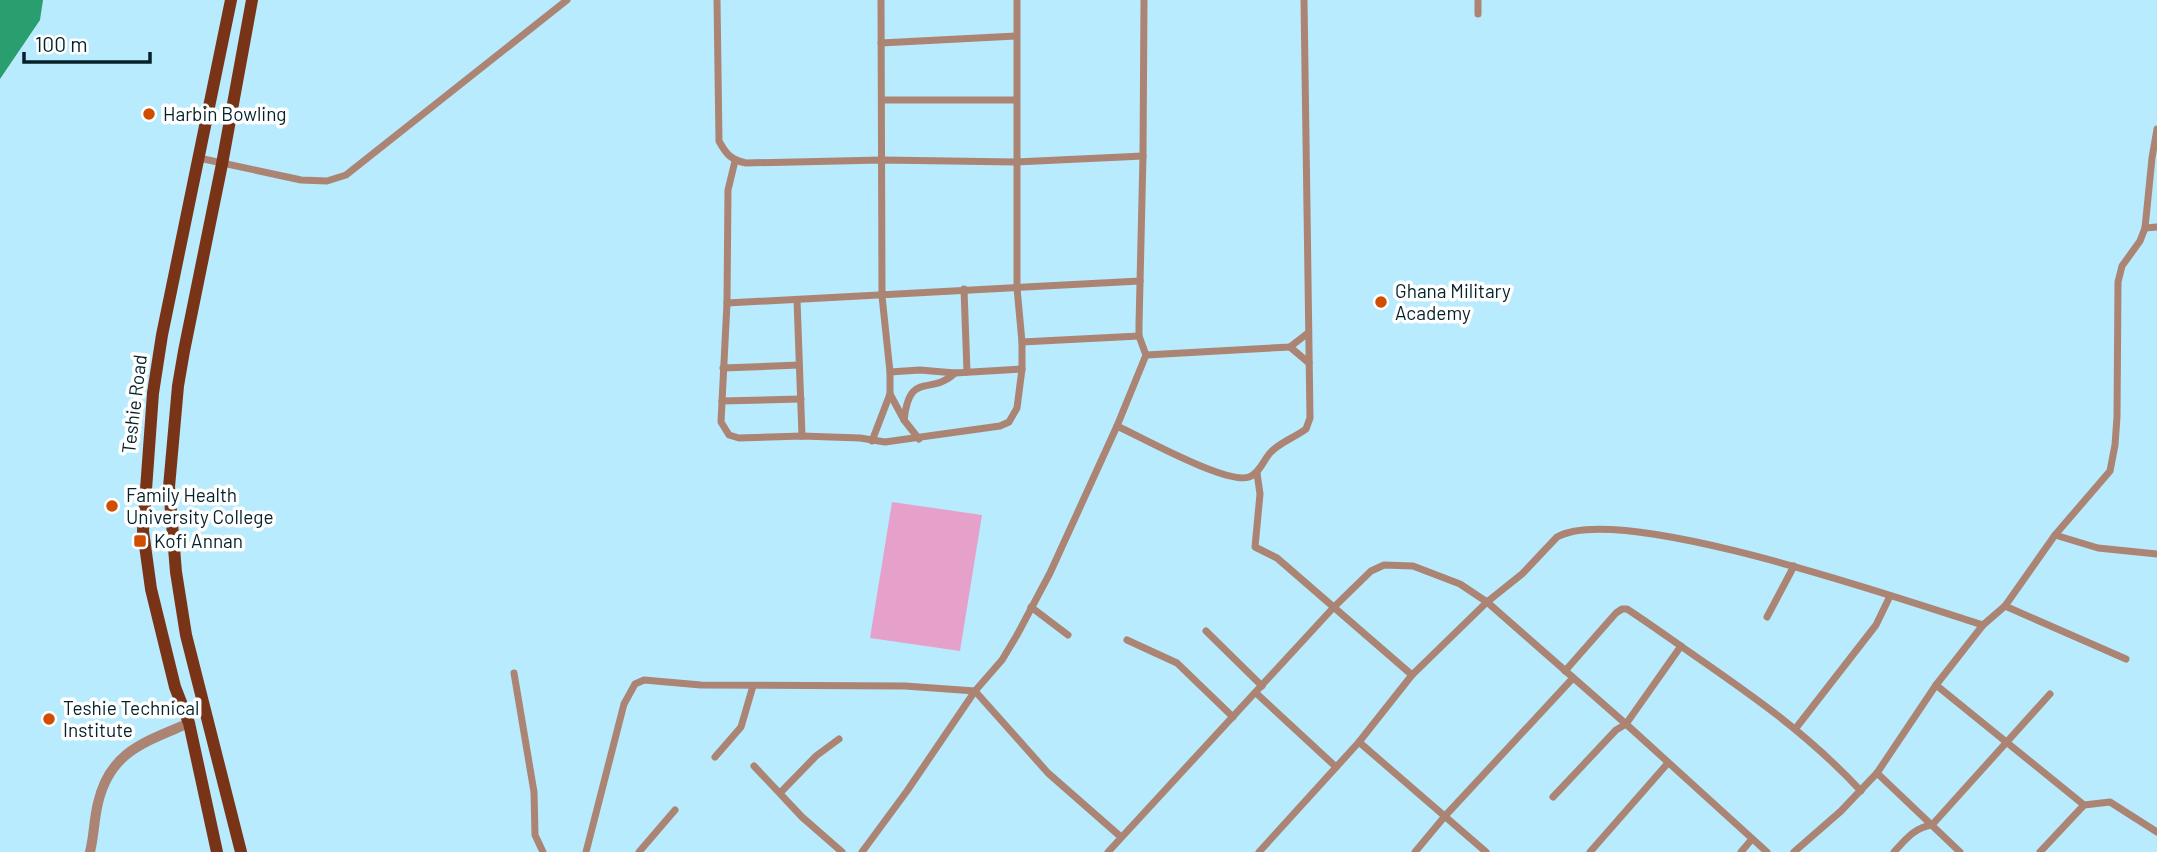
<svg xmlns="http://www.w3.org/2000/svg" width="2157" height="852" viewBox="0 0 2157 852" font-family="Barlow,sans-serif">
  <style>
    .green { fill: #e6a1cb }
    .water { fill: #2b9e70 }
    .lines { fill: none; stroke-linecap: round; stroke-linejoin: round }
    .minor { stroke: #ac8474; stroke-width: 7 }
    .tertiary { stroke: #ac8474; stroke-width: 10 }
    .primary { stroke: #793417; stroke-width: 12 }
    .poi-dot { fill: #d14d00; stroke: #fff; stroke-width: 2.5 }
    .labels { text-anchor: middle; stroke-width: 7; stroke-linejoin: round; paint-order: stroke }
    .poi-label { font-size: 19px; fill: #05222b; stroke: #fff; text-anchor: start }
    .street-label { font-size: 19px; fill: #05222b; stroke: #fff }
  </style>
  <rect width="100%" height="100%" fill="#b8ebfd"/>
  <polygon class="green" points="892,502 982,515 960,651 870,638"/>
  <polygon class="water" points="0,0 43,0 40,20 0,79"/>
  <g class="lines">
    <g class="minor">
      <path d="M717,0L719,141C726,154 731,160 746,163L882,160L1016,162L1143,156"/>
      <polyline points="881,0 882,296 890,372 890,394 904,420 919,439"/>
      <polyline points="1478,0 1478,14"/>
      <polyline points="881,43 1016,36"/>
      <polyline points="882,100 1016,100"/>
      <polyline points="199,158 301,180 327,181 346,175 567,0"/>
      <polyline points="735,161 728,190 727,303 721,422 729,435 739,438 802,436 860,438 885,442 1000,426 1009,422 1017,408 1022,369 1022,342 1017,288 1017,0"/>
      <polyline points="2145,228 2157,227"/>
      <polyline points="964,289 967,372"/>
      <polyline points="797,300 802,436"/>
      <polyline points="727,303 1140,281"/>
      <polyline points="1022,342 1139,336"/>
      <polyline points="1290,347 1309,363"/>
      <polyline points="1146,355 1290,347 1308,333"/>
      <polyline points="723,368 799,365"/>
      <polyline points="890,372 920,370 955,373 1022,369"/>
      <polyline points="722,401 801,399"/>
      <path d="M904,420C910,369 930,397 955,373"/>
      <path d="M1117,426C1141,437 1227,485 1249,477C1259,474 1263,461 1270,453C1280,442 1294,438 1306,429L1310,418L1304,0"/>
      <polyline points="872,441 890,394"/>
      <polyline points="1257,473 1260,494 1255,547 1277,558 1412,675"/>
      <polyline points="2055,535 2098,548 2157,554"/>
      <polyline points="2005,606 2126,659"/>
      <polyline points="1031,607 1068,635"/>
      <polyline points="1767,617 1794,566"/>
      <polyline points="1206,631 1262,686"/>
      <polyline points="1127,640 1177,663 1233,717"/>
      <path d="M1565,671L1616,613L1622,609H1627C1647,622 1665,635 1685,649C1750,694 1806,732 1861,791"/>
      <polyline points="514,673 534,792 535,835 543,852"/>
      <polyline points="1936,685 2084,805"/>
      <polyline points="1256,693 1336,767"/>
      <polyline points="1796,728 1876,625 1890,596"/>
      <polyline points="1359,742 1486,852"/>
      <polyline points="715,757 741,727 753,686"/>
      <polyline points="754,766 802,817 842,852"/>
      <polyline points="1877,773 1960,852"/>
      <polyline points="781,792 816,756 839,739"/>
      <polyline points="1553,797 1616,730 1626,724 1681,646"/>
      <polyline points="586,852 624,704 635,684 644,680 701,685 905,686 975,691 1048,773 1121,837"/>
      <polyline points="639,852 675,810"/>
      <polyline points="862,852 907,791 975,691 1002,660 1017,635 1050,573 1117,426 1146,355 1139,336 1139,325 1143,156 1144,0"/>
      <polyline points="1108,852 1333,608 1371,571 1384,565 1413,566 1460,584 1487,602 1626,724 1767,852"/>
      <path d="M1259,852L1359,742L1412,675L1487,602L1522,574L1557,537C1621,501 1906,601 1983,625"/>
      <polyline points="1415,852 1445,816 1573,678"/>
      <polyline points="1590,852 1668,763"/>
      <polyline points="1741,852 1752,839"/>
      <polyline points="1794,852 1841,811 1877,773 1936,685 1983,625 2005,606 2055,535 2110,471 2115,445 2117,417 2118,282 2122,266 2140,241 2145,228 2152,158 2157,129"/>
      <path d="M1894,852C1905,840 1915,827 1932,825L2050,694"/>
      <polyline points="2040,852 2084,805 2110,802 2157,832"/>
    </g>
    <path class="tertiary" d="M90,852C94,836 94,819 98,803C110,751 145,742 189,723"/>
    <g class="primary">
      <polyline points="217,852 189,723 175,687 151,589 143,531 153,393 162,335 231,0"/>
      <polyline points="241,852 186,635 176,572 169,487 178,386 184,351 222,164 252,0"/>
    </g>
  </g>
  <g class="poi-dot">
    <circle cx="149" cy="114" r="7"/>
    <circle cx="1381" cy="302" r="7"/>
    <circle cx="112" cy="506" r="7"/>
    <rect x="133" y="534" width="14" height="14" rx="3.5"/>
    <circle cx="49" cy="719" r="7"/>
  </g>
  <g class="labels">
    <g class="poi-label">
      <text x="163" y="121">Harbin Bowling</text>
      <text x="1395" y="298">Ghana Military<tspan x="1395" dy="22">Academy</tspan></text>
      <text x="126" y="502">Family Health<tspan x="126" dy="22">University College</tspan></text>
      <text x="154" y="548">Kofi Annan</text>
      <text x="63" y="715">Teshie Technical<tspan x="63" dy="22">Institute</tspan></text>
    </g>
    <g class="street-label">
      <text transform="translate(134 404) rotate(-83)" y="7">Teshie Road</text>
    </g>
  </g>
  <path d="M24 52v10h126v-10" fill="none" stroke="#05222b" stroke-width="3.5"/>
  <text x="35" y="52" font-size="21" fill="#05222b" stroke="#ffffff" stroke-width="5" paint-order="stroke">100 m</text>
</svg>
